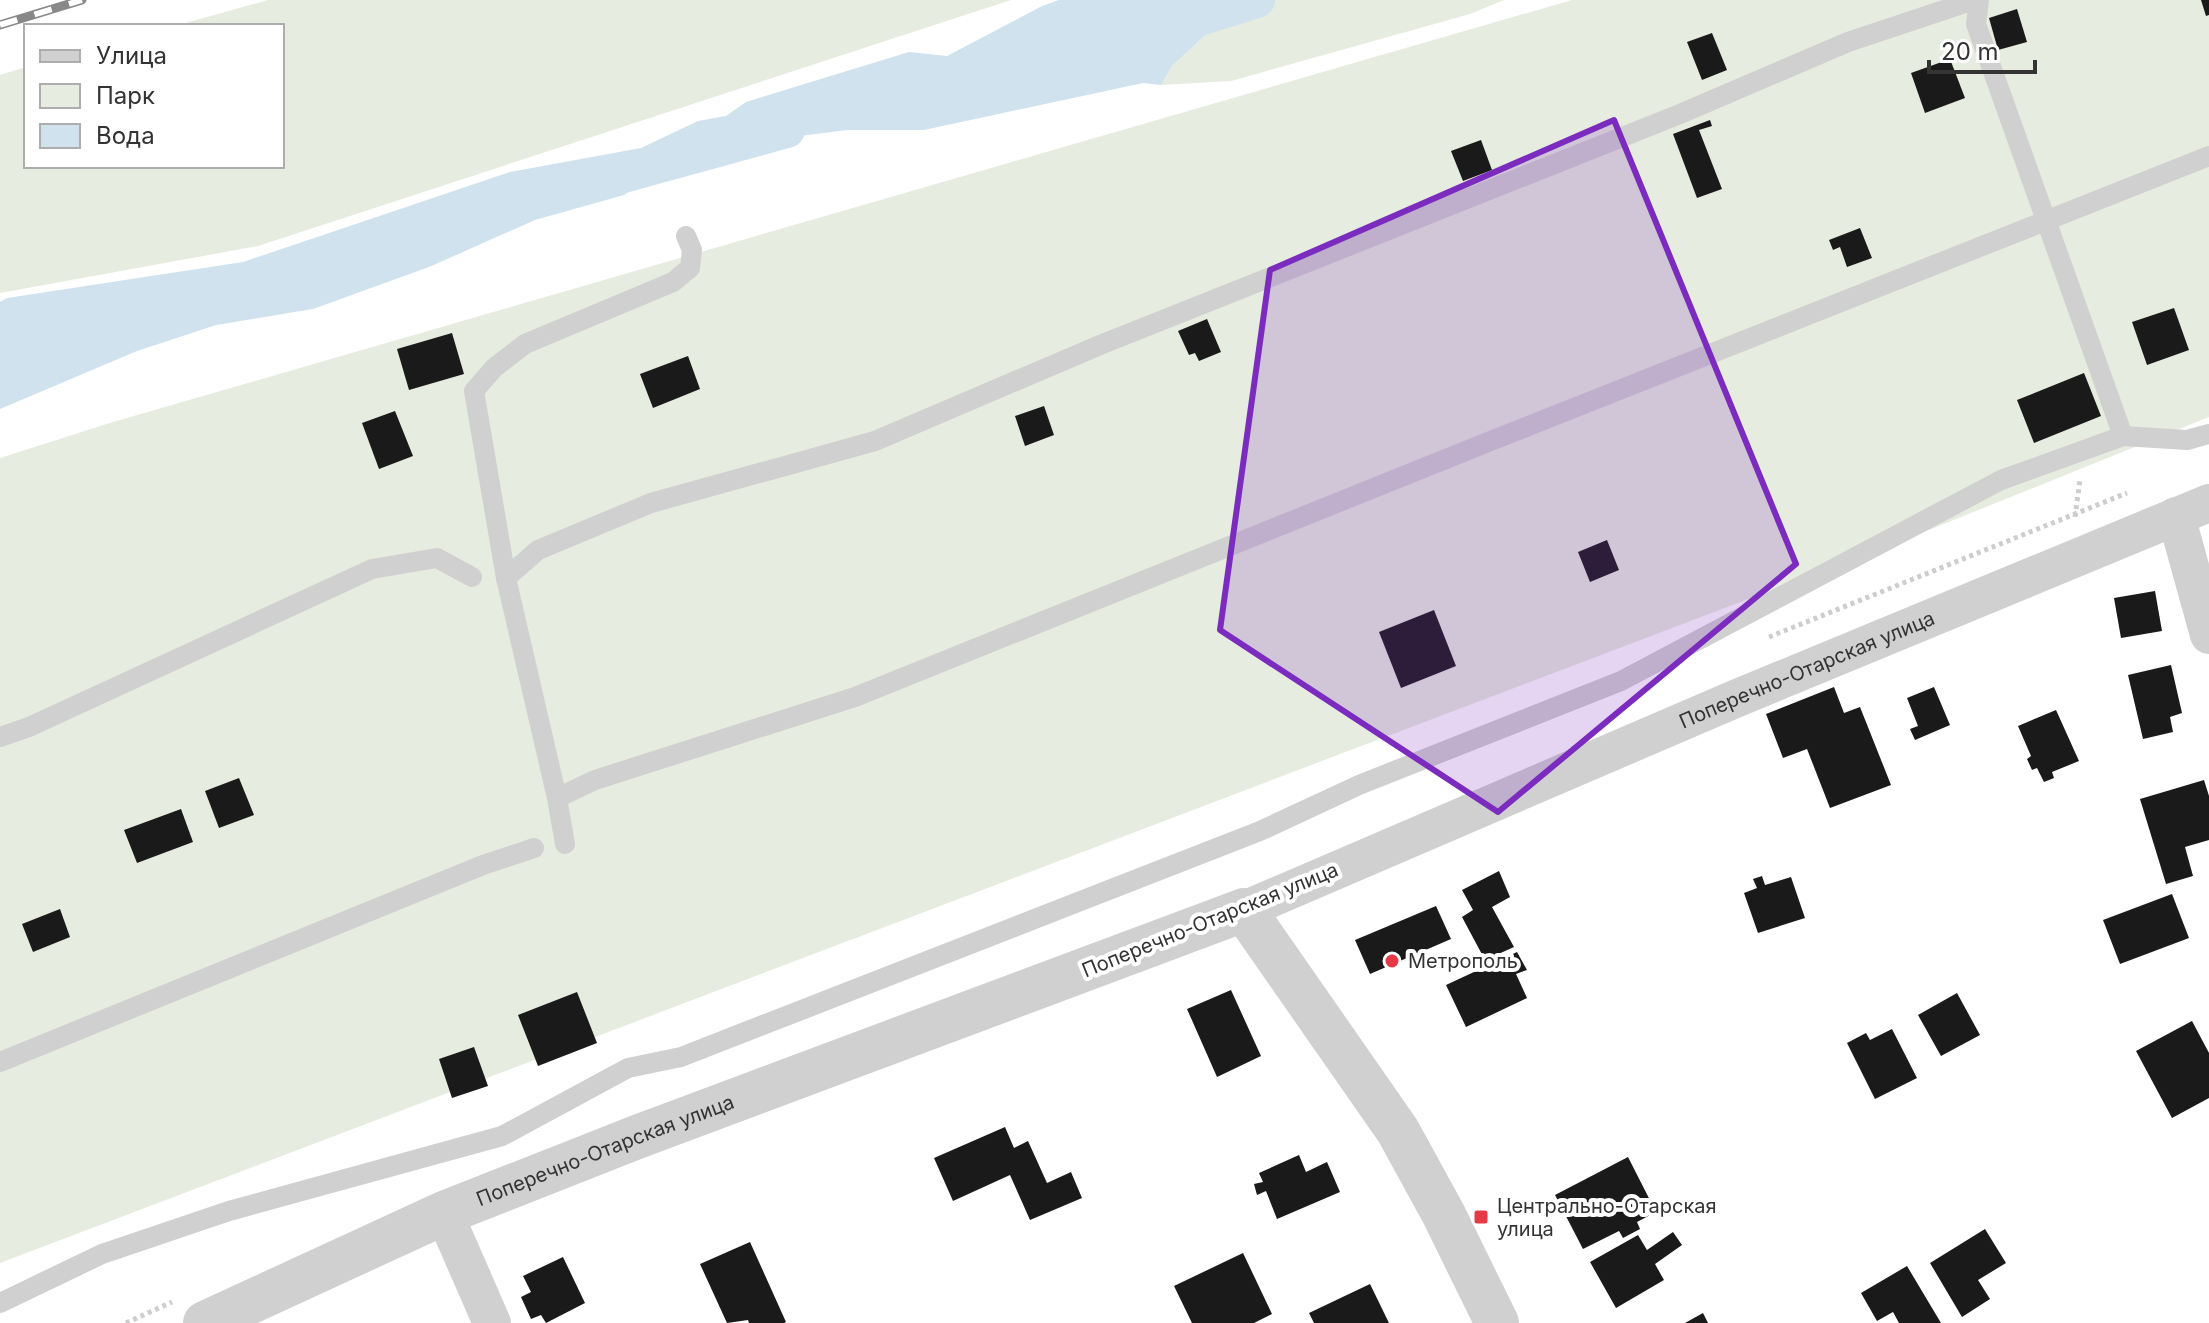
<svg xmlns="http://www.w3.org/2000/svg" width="2209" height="1323" viewBox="0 0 2209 1323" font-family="Inter,sans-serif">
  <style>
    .green { fill: #e6ecdf }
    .water { fill: #cfe2ee }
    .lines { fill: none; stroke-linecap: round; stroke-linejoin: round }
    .canal { stroke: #cfe2ee; stroke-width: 36 }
    .building { fill: #1a1a1a }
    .path { stroke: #cdcdcd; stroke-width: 5; stroke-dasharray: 4 4; stroke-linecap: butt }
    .service { stroke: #d0d0d0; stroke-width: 20 }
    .minor { stroke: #d0d0d0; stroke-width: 38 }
    .tertiary { stroke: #d0d0d0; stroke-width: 44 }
    .rail-casing { stroke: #888; stroke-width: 9 }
    .rail { stroke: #fff; stroke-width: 6; stroke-dasharray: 18; stroke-linecap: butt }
    .marked { fill: #7b2cbf; fill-opacity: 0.2; stroke: #7b2cbf; stroke-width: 6; stroke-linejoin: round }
    .poi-dot { fill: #e63946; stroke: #fff; stroke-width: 3 }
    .labels { text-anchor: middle; stroke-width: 8; stroke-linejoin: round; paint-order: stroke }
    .street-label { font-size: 20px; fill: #333; stroke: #fff }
    .poi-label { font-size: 20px; fill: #333; stroke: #fff; text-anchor: start }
  </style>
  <rect width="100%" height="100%" fill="#fff"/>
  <g class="green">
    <polygon points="268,0 1011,0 258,246 0,293 0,75 26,67 26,166 282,166 282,26 175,26"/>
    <polygon points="1222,0 1504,0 1470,14 1231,81 1161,85 1172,66 1214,27 1231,2"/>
    <polygon points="1572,0 2209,0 2209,417 1909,538 0,1263 0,458 113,422"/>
  </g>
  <polygon class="water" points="1059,0 1222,0 1232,2 1214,27 1172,66 1161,85 1143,83 924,130 847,130 713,147 671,159 624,195 535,220 429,267 313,309 216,325 137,351 0,409 0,302 7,298 243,262 510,172 641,148 698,121 726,116 746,102 909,52 947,56 1042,6"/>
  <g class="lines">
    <g class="canal">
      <polyline points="1180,24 1257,0"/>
      <polyline points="620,176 787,130"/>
    </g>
  </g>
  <g class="building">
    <polygon points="2201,0 2209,0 2209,15 2206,16"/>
    <polygon points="2017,9 2027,42 1998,50 1989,18"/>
    <polygon points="1712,33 1727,70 1702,80 1687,42"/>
    <polygon points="1950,59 1965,98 1925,113 1911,73"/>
    <polygon points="1710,120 1712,126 1699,130 1722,189 1697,198 1673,134"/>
    <polygon points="1481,140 1492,170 1463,181 1451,151"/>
    <polygon points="1860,228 1872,258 1847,267 1840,247 1833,250 1829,240"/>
    <polygon points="2174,308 2189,350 2147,365 2132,322"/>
    <polygon points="1207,319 1221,352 1199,361 1195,353 1189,355 1178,331"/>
    <polygon points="452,333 464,374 409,390 397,349"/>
    <polygon points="688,356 700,389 653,408 640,374"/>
    <polygon points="2084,373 2101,416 2034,443 2017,400"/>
    <polygon points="1044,406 1054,435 1025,446 1015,416"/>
    <polygon points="395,411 413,456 379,469 362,423"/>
    <polygon points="1607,540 1619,570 1590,582 1578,552"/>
    <polygon points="2155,591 2162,631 2121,638 2114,598"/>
    <polygon points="1434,610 1456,666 1401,688 1379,632"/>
    <polygon points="2171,665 2182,713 2170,717 2173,732 2143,739 2128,675"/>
    <polygon points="1834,687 1844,713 1860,707 1891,785 1830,808 1807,749 1783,758 1766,714"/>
    <polygon points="1934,687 1950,725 1915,740 1910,729 1918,726 1907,698"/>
    <polygon points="2056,710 2079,761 2052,772 2054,778 2044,782 2037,768 2032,770 2027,759 2031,756 2018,726"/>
    <polygon points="239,778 254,815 219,828 205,791"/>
    <polygon points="2204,780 2209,796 2209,840 2185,847 2193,876 2166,884 2140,799"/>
    <polygon points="181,809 193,842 137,863 124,830"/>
    <polygon points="1499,871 1510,897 1492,907 1514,947 1485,960 1462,917 1473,910 1462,890"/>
    <polygon points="1762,876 1765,885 1791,877 1805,918 1758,933 1744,893 1757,888 1753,879"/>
    <polygon points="2172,894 2189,938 2120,964 2103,920"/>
    <polygon points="1436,906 1451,939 1370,974 1355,940"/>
    <polygon points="60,909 70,937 33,952 22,924"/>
    <polygon points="1517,952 1527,970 1516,974 1527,998 1466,1027 1446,985"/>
    <polygon points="1231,990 1261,1056 1217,1077 1187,1009"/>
    <polygon points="577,992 597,1043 538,1066 518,1015"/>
    <polygon points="1957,993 1980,1035 1941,1056 1918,1015"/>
    <polygon points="2192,1021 2209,1053 2209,1098 2172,1118 2136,1051"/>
    <polygon points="1892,1029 1917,1078 1875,1099 1847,1043 1866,1033 1870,1040"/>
    <polygon points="474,1047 488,1086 452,1098 439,1059"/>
    <polygon points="1005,1127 1014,1148 1028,1141 1047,1183 1071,1172 1082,1198 1030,1220 1010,1175 953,1201 934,1158"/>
    <polygon points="1299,1155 1306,1172 1327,1162 1340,1192 1277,1219 1266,1191 1257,1195 1254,1184 1263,1182 1259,1173"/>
    <polygon points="1628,1157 1656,1212 1637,1222 1640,1229 1623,1238 1619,1231 1583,1249 1555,1195"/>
    <polygon points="1985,1229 2006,1263 1978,1280 1990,1299 1962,1317 1930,1263"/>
    <polygon points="1673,1232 1682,1245 1655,1264 1664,1280 1616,1308 1590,1262 1638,1235 1647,1250"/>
    <polygon points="750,1242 786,1322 784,1323 749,1323 748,1320 727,1323 700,1264"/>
    <polygon points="1243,1253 1272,1314 1254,1323 1192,1323 1174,1286"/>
    <polygon points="563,1257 585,1303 546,1323 541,1315 531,1319 521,1297 531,1292 523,1276"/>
    <polygon points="1907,1266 1941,1323 1899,1323 1893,1312 1877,1321 1861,1293"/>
    <polygon points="1370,1284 1389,1323 1314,1323 1309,1313"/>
    <polygon points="1703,1313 1708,1323 1685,1323"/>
  </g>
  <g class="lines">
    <g class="path">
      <polyline points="2075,517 2080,480"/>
      <polyline points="1769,637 2127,493"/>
      <polyline points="126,1323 172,1302"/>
    </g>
    <g class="service">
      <polyline points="1979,0 1976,24 2123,436"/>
      <polyline points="506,578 538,550 651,503 875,441 1100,345 1680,114 1848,42 1974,0"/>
      <polyline points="0,737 29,727 372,569 437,558 472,577"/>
      <polyline points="557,798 595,780 855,697 1493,440 2209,156"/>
      <polyline points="565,844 557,798 506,578 474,391 494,368 525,344 673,282 690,268 692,250 686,236"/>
      <polyline points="0,1062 483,865 534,848"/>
      <polyline points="0,1303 102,1254 229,1211 502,1136 628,1068 681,1057 1260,831 1359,785 1621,681 2001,480 2123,436 2187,440 2209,434"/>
    </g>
    <g class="minor">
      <polyline points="2176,516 2209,635"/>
      <path id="s1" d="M1244,910L1735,699L2209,503"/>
      <polyline points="444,1213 492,1323"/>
    </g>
    <path class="tertiary" id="s2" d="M205,1323L444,1213L637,1137L1244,910L1398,1131L1444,1215L1497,1323"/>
    <defs>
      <polyline id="rail" points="0,25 82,0"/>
    </defs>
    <use href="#rail" class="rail-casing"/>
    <use href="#rail" class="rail"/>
  </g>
  <path class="marked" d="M1614,120L1796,564L1498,812L1220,630L1270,270Z"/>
  <g class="poi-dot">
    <circle cx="1392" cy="961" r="8"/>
    <rect x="1473" y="1209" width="16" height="16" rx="4"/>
  </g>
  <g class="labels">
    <g class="street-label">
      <text dy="7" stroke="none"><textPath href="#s1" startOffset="612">Поперечно-Отарская улица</textPath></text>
      <text transform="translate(1210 920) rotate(-22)" y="7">Поперечно-Отарская улица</text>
      <text dy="7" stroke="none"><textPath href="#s2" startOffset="436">Поперечно-Отарская улица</textPath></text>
    </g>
    <g class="poi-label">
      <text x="1408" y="968">Метрополь</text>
      <text x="1497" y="1213">Центрально-Отарская<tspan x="1497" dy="23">улица</tspan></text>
    </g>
  </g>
  <rect x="24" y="24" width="260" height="144" fill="#ffffff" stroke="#adadad" stroke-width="2"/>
  <rect x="40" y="50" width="40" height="12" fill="#d0d0d0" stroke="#adadad" stroke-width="2"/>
  <text x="96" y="64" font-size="24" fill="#333333">Улица</text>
  <rect x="40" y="84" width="40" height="24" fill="#e6ecdf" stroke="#adadad" stroke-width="2"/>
  <text x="96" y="104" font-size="24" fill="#333333">Парк</text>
  <rect x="40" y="124" width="40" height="24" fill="#cfe2ee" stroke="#adadad" stroke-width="2"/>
  <text x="96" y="144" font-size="24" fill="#333333">Вода</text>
  <path d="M1929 60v12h106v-12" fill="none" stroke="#333333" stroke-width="4"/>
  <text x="1941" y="60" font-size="24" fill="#333333" stroke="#ffffff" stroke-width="6" paint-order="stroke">20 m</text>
</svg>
